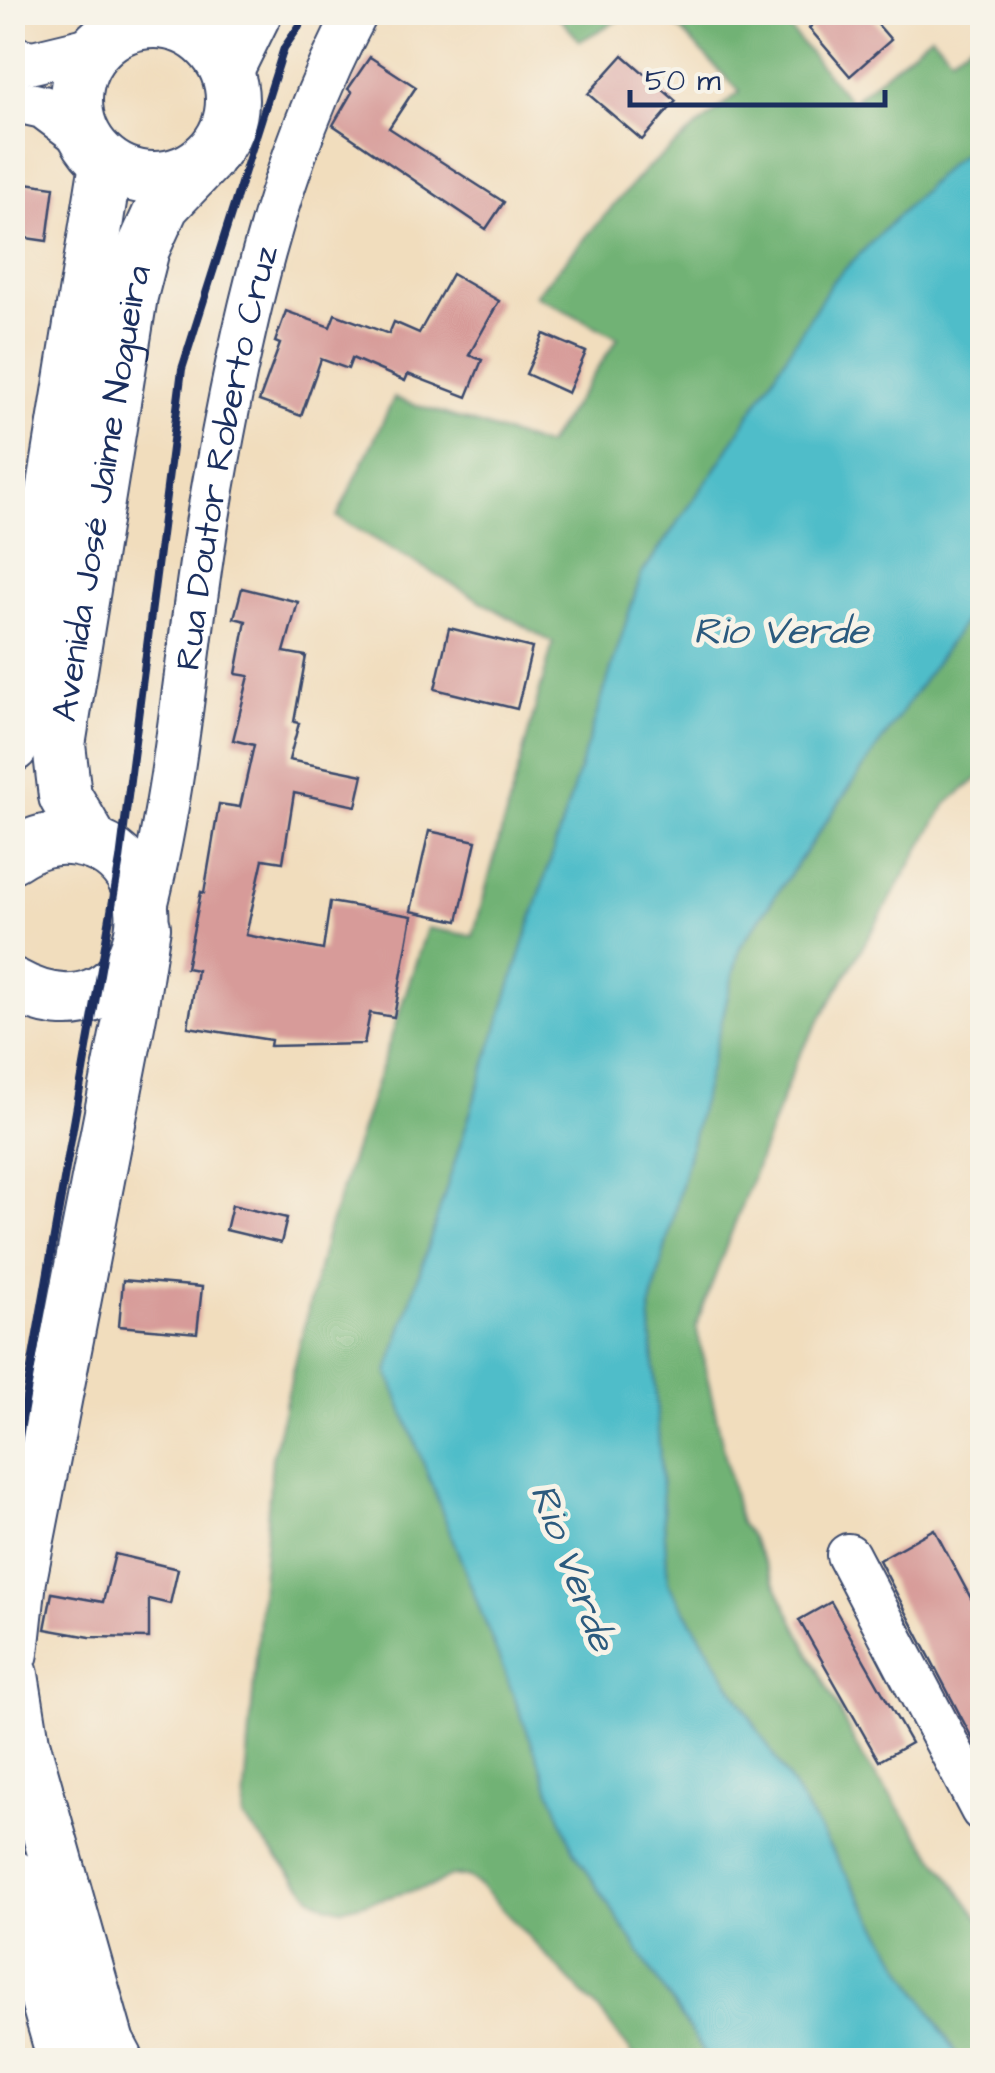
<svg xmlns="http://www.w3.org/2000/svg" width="995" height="2073" viewBox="0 0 995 2073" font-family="'Architects Daughter',sans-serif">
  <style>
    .forest { fill: #71b274; stroke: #467069; stroke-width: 2.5 }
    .water { fill: #50bdc9; stroke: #367694; stroke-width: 2.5 }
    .building { fill: #d79b99 }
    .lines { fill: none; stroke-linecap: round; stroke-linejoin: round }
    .minor-casing { stroke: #3b496c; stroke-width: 46 }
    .major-casing { stroke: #3b496c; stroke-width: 56 }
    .minor { stroke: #fff; stroke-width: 42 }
    .major { stroke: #fff; stroke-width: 52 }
    .rail { stroke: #1b2f5e; stroke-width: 8 }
    .labels { text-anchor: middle; stroke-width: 10; stroke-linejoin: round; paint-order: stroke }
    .street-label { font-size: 35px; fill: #1b2f5e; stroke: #f7f3e8 }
    .water-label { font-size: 38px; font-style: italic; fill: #2b5a7e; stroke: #f7f3e8 }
  </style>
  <rect width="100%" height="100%" fill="#f7f3e8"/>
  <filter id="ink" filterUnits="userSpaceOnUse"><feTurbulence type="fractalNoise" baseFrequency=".01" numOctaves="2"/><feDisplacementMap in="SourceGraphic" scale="20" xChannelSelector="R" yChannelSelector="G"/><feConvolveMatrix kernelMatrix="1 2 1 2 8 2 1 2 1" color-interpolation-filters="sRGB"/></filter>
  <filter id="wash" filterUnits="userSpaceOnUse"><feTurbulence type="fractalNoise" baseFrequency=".0048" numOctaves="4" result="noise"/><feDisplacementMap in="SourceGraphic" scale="40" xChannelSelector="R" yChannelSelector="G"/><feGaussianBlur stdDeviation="2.25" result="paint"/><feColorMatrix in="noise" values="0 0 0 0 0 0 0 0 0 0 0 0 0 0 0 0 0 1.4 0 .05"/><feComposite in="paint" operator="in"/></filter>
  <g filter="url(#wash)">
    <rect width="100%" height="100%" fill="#f1ddbd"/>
    <g class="forest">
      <polygon points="555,13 631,13 580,41"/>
      <polygon points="664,13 776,13 851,102 931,35 951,56 982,36 982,141 949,164 719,464 641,575 573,1849 709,2060 637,2060 603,2015 480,1886 468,1877 451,1875 435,1885 341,1909 326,1905 312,1897 243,1818 272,1458 326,1236 427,928 473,936 553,643 337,517 394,398 546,446 618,338 535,295 645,170 740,92"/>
      <polygon points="982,595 982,775 946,804 797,1059 696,1326 740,1523 751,1536 862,1757 982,1922 982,2060 960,2060 668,1583 650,1309 740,947"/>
    </g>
    <polygon class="water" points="982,141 982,595 740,947 650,1309 668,1583 960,2060 709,2060 573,1849 388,1372 641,575 719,464 832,282 949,164"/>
    <g id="blocks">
      <g class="building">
        <polygon points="827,12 867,12 891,40 850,76 809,28"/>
        <polygon points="623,55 676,101 642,140 588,94"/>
        <polygon points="370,57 416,87 389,128 504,202 486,229 333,125 352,92 348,89"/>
        <polygon points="12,181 54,187 47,241 12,236"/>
        <polygon points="452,274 499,301 469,355 482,360 467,397 408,374 405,381 352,358 348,369 321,359 301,416 259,401 280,344 275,342 286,311 330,327 335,314 389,334 394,322 419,333"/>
        <polygon points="544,334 586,352 568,393 526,374"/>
        <polygon points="242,588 298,602 284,652 306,656 294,722 299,723 289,760 363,775 356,806 294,793 283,862 263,859 246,935 323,950 330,902 412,916 394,1017 370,1013 364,1044 270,1046 271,1040 188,1027 197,970 186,968 201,892 204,893 219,804 240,807 254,745 233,740 249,676 236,674 246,621 234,618"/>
        <polygon points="449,628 532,648 517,709 435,689"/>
        <polygon points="429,831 476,841 458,921 411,911"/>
        <polygon points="232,1205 287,1218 281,1243 226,1230"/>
        <polygon points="123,1280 202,1287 197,1333 119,1326"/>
        <polygon points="934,1529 982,1619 982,1757 879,1560"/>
        <polygon points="115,1554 178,1569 170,1604 149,1599 149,1638 90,1637 45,1629 52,1593 103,1602"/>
        <polygon points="831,1602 911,1743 879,1761 799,1620"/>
      </g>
    </g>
  </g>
  <g filter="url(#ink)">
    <use href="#blocks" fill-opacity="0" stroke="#3b496c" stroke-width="2.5"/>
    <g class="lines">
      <defs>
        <g id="minor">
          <polyline points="205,41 240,12"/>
          <polyline points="12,58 33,62 95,47"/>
          <polyline points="228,79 261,12"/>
          <polyline points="12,100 43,107 83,137"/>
          <path id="s1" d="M143,918C179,783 186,643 210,506C239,338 276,163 357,12"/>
          <polyline points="848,1555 982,1810"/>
        </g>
        <g id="major">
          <circle cx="154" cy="100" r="78"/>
          <polyline points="12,746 106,164"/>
          <path id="s2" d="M92,842L65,796L59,745L131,296L143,249L163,205L207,159"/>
          <path d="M12,856C33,842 53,836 77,840C194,859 143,1057 12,984"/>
          <polyline points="12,1653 20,1580 131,1010 144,927"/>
          <polyline points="12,1675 23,1743 108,2043 117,2060"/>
          <polyline points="12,1876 64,2060"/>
        </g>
      </defs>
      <use href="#minor" class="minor-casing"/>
      <use href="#major" class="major-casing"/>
      <use href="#minor" class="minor"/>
      <use href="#major" class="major"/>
      <polyline class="rail" points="12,1477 120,860 182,369 284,48 309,12"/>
    </g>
  </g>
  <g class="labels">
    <g class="street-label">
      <text dy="12" stroke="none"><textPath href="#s1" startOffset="468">Rua Doutor Roberto Cruz</textPath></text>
      <text dy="12" stroke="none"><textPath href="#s2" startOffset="360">Avenida José Jaime Nogueira</textPath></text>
    </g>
    <g class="water-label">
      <text x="781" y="643">Rio Verde</text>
      <text transform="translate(574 1567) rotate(69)" y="13">Rio Verde</text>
    </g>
  </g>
  <rect width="995" height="2073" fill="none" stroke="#f7f3e8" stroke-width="50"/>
  <path d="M630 90v15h255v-15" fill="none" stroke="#1b2f5e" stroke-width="5"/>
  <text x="645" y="90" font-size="30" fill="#1b2f5e" stroke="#f7f3e8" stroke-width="8" paint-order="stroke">50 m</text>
</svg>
